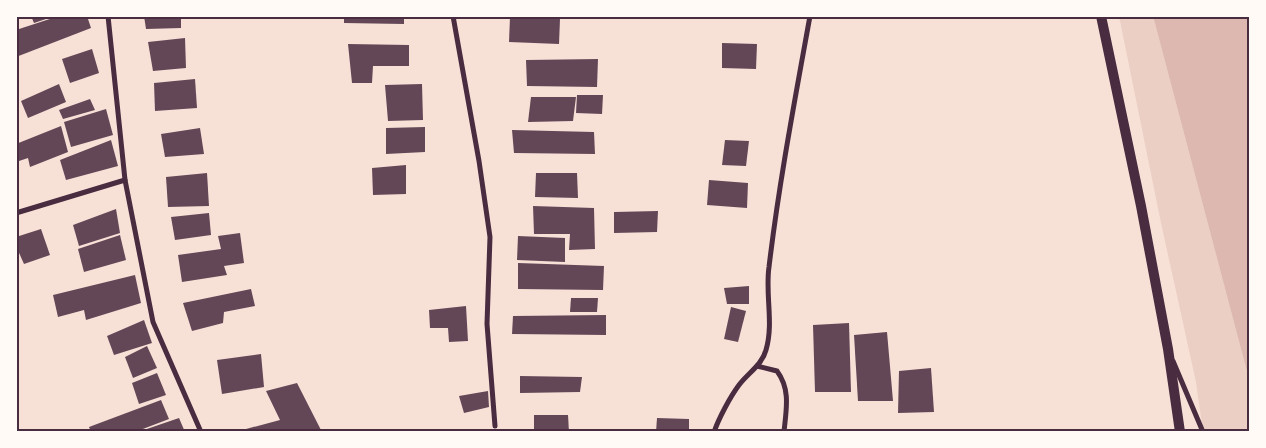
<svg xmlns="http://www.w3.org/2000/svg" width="1266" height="448" viewBox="0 0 1266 448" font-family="Jost,sans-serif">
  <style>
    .green { fill: #ebcfc5 }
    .water { fill: #dcb8b0 }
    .building { fill: #644757 }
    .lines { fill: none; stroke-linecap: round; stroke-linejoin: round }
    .minor { stroke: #4a2c40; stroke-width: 5 }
    .secondary { stroke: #4a2c40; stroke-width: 10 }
    .neatline { fill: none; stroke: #4a2c40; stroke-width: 2 }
  </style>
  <rect width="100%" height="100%" fill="#f7e1d7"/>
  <polygon class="green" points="1119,16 1153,16 1250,383 1250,432 1203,432 1196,382 1161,223"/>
  <polygon class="water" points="1153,16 1250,16 1250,383"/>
  <g class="building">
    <polygon points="31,16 52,16 52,17 34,23"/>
    <polygon points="59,16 87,16 91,28 16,57 16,30"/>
    <polygon points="144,16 181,16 181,28 146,29"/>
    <polygon points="344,16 404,16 404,24 344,23"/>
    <polygon points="510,17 560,19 559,44 509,42"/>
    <polygon points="185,38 186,68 153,71 148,42"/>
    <polygon points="722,43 757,44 756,69 722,68"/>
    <polygon points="348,44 409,45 409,66 373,66 372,83 352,83"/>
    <polygon points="92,49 99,73 70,83 62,59"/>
    <polygon points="598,59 597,87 527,86 526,60"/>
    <polygon points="195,79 197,108 155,111 154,83"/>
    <polygon points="59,84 66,102 28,118 21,101"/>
    <polygon points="422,84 423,120 388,121 385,85"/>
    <polygon points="577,95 603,95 602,114 576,113"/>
    <polygon points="531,97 576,97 573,121 528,122"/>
    <polygon points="90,99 95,110 63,119 59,110"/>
    <polygon points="106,109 113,135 71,147 64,122"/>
    <polygon points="61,126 68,152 30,167 28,158 16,162 16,144"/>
    <polygon points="425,127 425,152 386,154 386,128"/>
    <polygon points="200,128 204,154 165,157 161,134"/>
    <polygon points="512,130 594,132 595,154 514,153"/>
    <polygon points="111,140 118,166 66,180 60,160"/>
    <polygon points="725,140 749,141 746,166 722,165"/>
    <polygon points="406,165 406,194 373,195 372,168"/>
    <polygon points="207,173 209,206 168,207 166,177"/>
    <polygon points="536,173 577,173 578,198 535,197"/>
    <polygon points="709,180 748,183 747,208 707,205"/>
    <polygon points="533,206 594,208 595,249 569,250 570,234 534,234"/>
    <polygon points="116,209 120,233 79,246 73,225"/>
    <polygon points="658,211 657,232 614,233 614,212"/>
    <polygon points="209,213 211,235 175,240 171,217"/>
    <polygon points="41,229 50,255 24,264 16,246 16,237"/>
    <polygon points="240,233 244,263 224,266 227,275 182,282 178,255 221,249 218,236"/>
    <polygon points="120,235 126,260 84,272 78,249"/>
    <polygon points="518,236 565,238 565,262 517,260"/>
    <polygon points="518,263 604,266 603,290 518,289"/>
    <polygon points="135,275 141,303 86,320 84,310 58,317 53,295"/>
    <polygon points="749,286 749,304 727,304 724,288"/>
    <polygon points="251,289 255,306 224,312 223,323 192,331 183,303"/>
    <polygon points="571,298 598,298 597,312 570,312"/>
    <polygon points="466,306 468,341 449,342 448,328 430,328 429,310"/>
    <polygon points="731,307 746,311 738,342 724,339"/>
    <polygon points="606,315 606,335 512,334 513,316"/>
    <polygon points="144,320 152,343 114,355 107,336"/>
    <polygon points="849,323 851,392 815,392 813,325"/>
    <polygon points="887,332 893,401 858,401 854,335"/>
    <polygon points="147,346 157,368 133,378 125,357"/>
    <polygon points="261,354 264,387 222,394 217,360"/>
    <polygon points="931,368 934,412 898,413 899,371"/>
    <polygon points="157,373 166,395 139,404 132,383"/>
    <polygon points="520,376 582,377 580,392 520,393"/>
    <polygon points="297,383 322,432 247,432 246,429 280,420 266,391"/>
    <polygon points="488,391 489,407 464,413 459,396"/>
    <polygon points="161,400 169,419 135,432 91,432 89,427"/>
    <polygon points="534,415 568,415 569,432 534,432"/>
    <polygon points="179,418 185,432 141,432 141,431"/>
    <polygon points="657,418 689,419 689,432 656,432"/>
  </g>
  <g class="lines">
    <g class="minor">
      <polyline points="108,16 125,180 153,322 201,432"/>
      <polyline points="453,16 479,161 490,237 487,324 495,426"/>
      <polyline points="16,213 125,180"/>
      <polyline points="1173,361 1203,432"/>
      <path d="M757,366L777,371C791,390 786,410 784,432"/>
      <path d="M714,432C719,418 730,397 739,385C748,373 762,365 766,350C774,323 765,294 769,267C779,183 795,99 810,16"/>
    </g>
    <polyline class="secondary" points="1101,16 1141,206 1168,349 1180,432"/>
  </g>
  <rect width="1266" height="448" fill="none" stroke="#fffaf5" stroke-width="35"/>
  <rect x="18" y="18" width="1230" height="412" class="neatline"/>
</svg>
